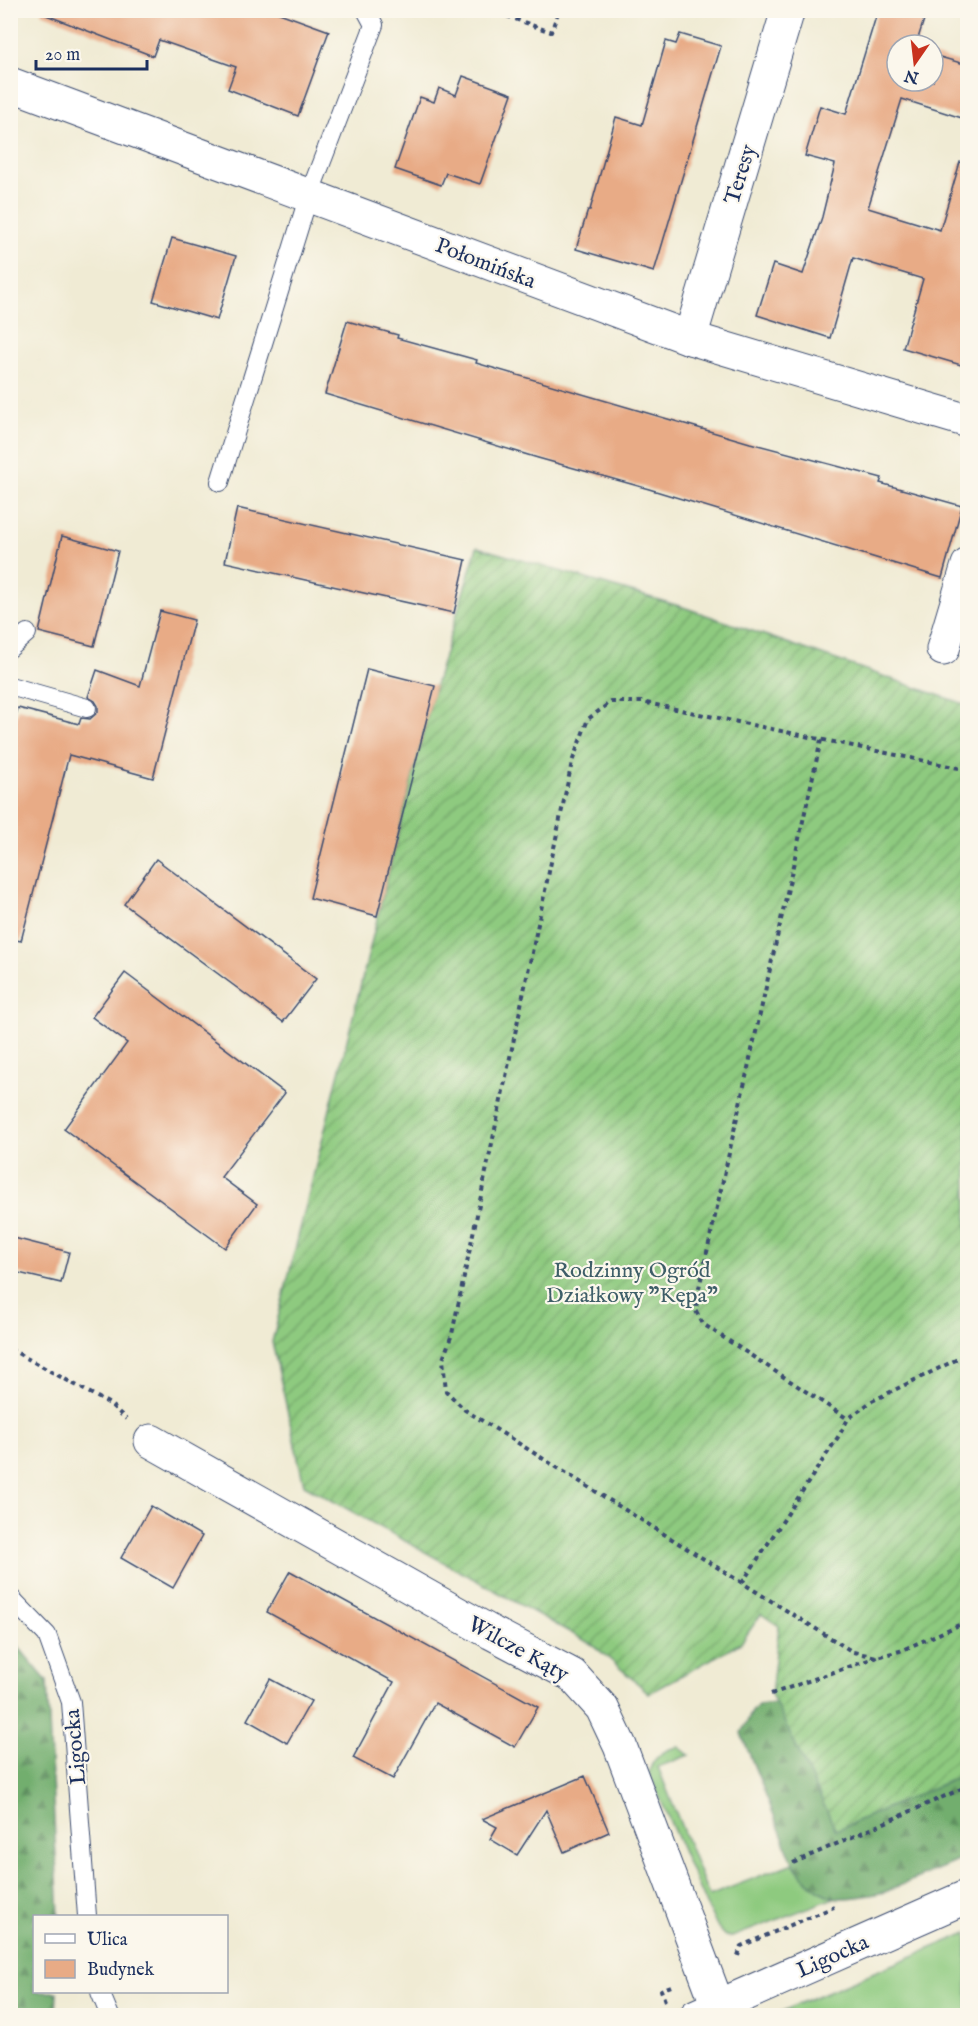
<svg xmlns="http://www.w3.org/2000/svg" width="978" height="2026" viewBox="0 0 978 2026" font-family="'IM FELL English',serif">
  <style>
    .grass { fill: #8eca7f; stroke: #547c6e; stroke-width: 1.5 }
    .forest { fill: url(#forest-firs); stroke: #466e66; stroke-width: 1.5 }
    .garden { fill: url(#garden-furrows); stroke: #547c6e; stroke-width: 1.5 }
    .building { fill: #e8ab86 }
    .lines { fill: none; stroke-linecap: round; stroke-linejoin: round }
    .service-casing { stroke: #3b4b70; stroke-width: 20 }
    .minor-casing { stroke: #3b4b70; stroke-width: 35 }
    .tertiary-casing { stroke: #3b4b70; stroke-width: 35 }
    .path { stroke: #3b4b70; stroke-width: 4; stroke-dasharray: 4.5 4.5; stroke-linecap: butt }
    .service { stroke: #fff; stroke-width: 18 }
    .minor { stroke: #fff; stroke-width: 33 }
    .tertiary { stroke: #fff; stroke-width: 33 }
    .labels { text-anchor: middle; stroke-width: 4.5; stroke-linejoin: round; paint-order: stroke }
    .street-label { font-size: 22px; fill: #1b2f5e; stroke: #fbf7ec }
    .park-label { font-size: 22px; fill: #3e5e68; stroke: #fbf7ec }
  </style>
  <defs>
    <pattern id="forest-firs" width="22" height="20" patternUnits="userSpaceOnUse" patternTransform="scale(1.5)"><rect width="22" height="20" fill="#72ae6e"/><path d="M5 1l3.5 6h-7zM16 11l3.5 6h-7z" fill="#5d8e5e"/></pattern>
    <pattern id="garden-furrows" width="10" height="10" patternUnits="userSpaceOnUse" patternTransform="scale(1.5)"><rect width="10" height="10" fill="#8eca7f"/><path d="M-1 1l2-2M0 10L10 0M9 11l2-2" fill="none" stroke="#73a46b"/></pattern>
  </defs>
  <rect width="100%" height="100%" fill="#fbf7ec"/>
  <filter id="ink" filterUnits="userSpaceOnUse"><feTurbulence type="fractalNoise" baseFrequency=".0167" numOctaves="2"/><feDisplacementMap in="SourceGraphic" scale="12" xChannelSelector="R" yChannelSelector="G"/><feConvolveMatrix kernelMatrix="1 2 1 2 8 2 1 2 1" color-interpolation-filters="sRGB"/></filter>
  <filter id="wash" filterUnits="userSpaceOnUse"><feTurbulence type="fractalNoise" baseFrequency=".008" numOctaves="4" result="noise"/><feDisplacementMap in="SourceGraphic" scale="24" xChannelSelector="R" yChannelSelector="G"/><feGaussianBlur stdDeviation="1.35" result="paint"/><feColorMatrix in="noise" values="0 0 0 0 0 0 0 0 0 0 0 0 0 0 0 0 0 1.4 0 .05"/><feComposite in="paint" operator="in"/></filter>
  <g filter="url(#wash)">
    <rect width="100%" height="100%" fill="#f0ebd4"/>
    <g class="grass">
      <path d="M679,1747L689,1755L658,1767L709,1896L793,1863C803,1879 817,1890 834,1898L732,1937L725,1936L720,1931L706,1905L649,1773C652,1758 664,1749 679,1747Z"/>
      <polygon points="967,1933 967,2015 775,2015 796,2005"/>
    </g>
    <g class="forest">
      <polygon points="11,1638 47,1681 59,1916 34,1916 34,1992 57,1992 56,2015 11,2015"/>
      <path d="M776,1703L836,1830L967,1773V1857L885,1892C873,1895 844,1900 833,1897C817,1893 802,1876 793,1863L741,1733L752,1712L758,1705Z"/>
    </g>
    <polygon class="garden" points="477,547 683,607 967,705 967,1773 836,1830 771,1694 779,1626 761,1614 741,1643 649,1693 593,1645 304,1485 272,1342 435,686"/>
    <g id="blocks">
      <g class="building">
        <polygon points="42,10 271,10 329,31 298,116 228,89 236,67 159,40 153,56 41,13"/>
        <polygon points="878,10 927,10 916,45 897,45 897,81 933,81 933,55 968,65 968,120 902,99 868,208 940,230 960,162 968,163 968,367 903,348 923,279 853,258 830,338 757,315 773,264 803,274 822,217 835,164 805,156 820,106 846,114"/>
        <polygon points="680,34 721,46 654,272 576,249 588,210 590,210 616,117 642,125 666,41 676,44"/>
        <polygon points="463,76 512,94 480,184 446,173 441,185 395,169 420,97 434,102 439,88 456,95"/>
        <polygon points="172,238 236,256 217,320 153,301"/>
        <polygon points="347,321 398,335 397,338 477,360 476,363 750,443 882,478 880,483 962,506 942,578 649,489 538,458 325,394"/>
        <polygon points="237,508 466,560 454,613 225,562"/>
        <polygon points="62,536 118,551 94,646 39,632"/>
        <polygon points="160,611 194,620 153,778 69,755 21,941 10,939 10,735 18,708 79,724 81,718 90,719 98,712 98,706 95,701 88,697 97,670 140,686"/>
        <polygon points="367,669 435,686 377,916 310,898"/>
        <polygon points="156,859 316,979 283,1022 124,904"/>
        <polygon points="125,973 285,1093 221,1177 257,1204 225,1248 64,1129 127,1043 92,1017"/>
        <polygon points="10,1237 69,1252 61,1283 10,1271"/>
        <polygon points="151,1506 202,1536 173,1588 121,1558"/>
        <polygon points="290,1571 538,1707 515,1747 435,1703 393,1779 353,1758 394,1682 267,1612"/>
        <polygon points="270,1679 311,1701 287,1743 247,1720"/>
        <polygon points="585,1776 609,1832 564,1852 546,1810 517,1855 490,1839 497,1827 482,1819"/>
      </g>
    </g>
  </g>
  <g filter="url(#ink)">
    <use href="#blocks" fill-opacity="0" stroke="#3b4b70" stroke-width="1.5"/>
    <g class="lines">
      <defs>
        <g id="service">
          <polyline points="220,482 309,195 374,25 366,10"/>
          <polyline points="10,648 27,633"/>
          <polyline points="10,686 87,708"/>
          <polyline points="10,1597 47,1635 71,1702 87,1916"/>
          <polyline points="100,1992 110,2016"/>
        </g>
        <g id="minor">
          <polyline points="10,84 690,338 968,421"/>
          <polyline points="690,338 788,10"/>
          <polyline points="943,649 968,565"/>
          <polyline points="151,1441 492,1633 572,1675 602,1708 620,1746 718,2006"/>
        </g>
        <polyline id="tertiary" points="696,2016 968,1896"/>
      </defs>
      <use href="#service" class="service-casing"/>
      <use href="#minor" class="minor-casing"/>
      <use href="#tertiary" class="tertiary-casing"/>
      <g class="path">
        <polyline points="490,10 551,32 559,10"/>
        <polyline points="821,740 697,1297 696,1311 703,1324 848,1419"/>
        <polyline points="968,770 642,702 611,702 588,719 572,762 452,1334 443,1359 446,1391 465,1410 853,1652 877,1657 900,1651 968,1621"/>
        <polyline points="10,1349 110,1404 126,1419"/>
        <polyline points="742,1583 840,1434 848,1419 872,1401 968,1354"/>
        <polyline points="771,1694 877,1657"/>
        <polyline points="793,1863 968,1786"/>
        <polyline points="738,1956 741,1946 834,1907"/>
        <polyline points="665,2001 661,1990 674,1985"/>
      </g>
      <use href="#service" class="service"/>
      <use href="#minor" class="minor"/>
      <use href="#tertiary" class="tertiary"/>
    </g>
  </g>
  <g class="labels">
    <g class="street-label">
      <text transform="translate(739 174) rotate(-73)" y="8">Teresy</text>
      <text transform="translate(486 262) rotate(21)" y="8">Połomińska</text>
      <text transform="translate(519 1648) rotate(29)" y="8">Wilcze Kąty</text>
      <text transform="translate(74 1747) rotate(-95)" y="8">Ligocka</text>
      <text transform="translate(832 1955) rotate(-24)" y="8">Ligocka</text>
    </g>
    <g class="park-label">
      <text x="632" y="1277">Rodzinny Ogród<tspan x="632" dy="25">Działkowy "Kępa"</tspan></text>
    </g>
  </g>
  <rect width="978" height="2026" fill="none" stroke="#fbf7ec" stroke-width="36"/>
  <rect x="33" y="1915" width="195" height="78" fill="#fbf7ec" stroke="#a1a7b3" stroke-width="1.5"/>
  <rect x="45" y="1934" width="30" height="9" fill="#ffffff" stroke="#a1a7b3" stroke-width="1.5"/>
  <text x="87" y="1945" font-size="18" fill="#1b2f5e">Ulica</text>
  <rect x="45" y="1960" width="30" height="18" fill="#e8ab86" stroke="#a1a7b3" stroke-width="1.5"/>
  <text x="87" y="1975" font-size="18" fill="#1b2f5e">Budynek</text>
  <g transform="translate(915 63) rotate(194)"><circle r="28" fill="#fbf7ec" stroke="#a1a7b3" stroke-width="1.5"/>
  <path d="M0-4.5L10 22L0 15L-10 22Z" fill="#c8321e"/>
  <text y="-9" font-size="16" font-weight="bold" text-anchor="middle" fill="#1b2f5e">N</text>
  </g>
  <path d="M36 60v9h111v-9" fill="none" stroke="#1b2f5e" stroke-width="3"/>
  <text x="45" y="60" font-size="18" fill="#1b2f5e" stroke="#fbf7ec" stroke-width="4.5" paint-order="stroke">20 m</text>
</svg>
